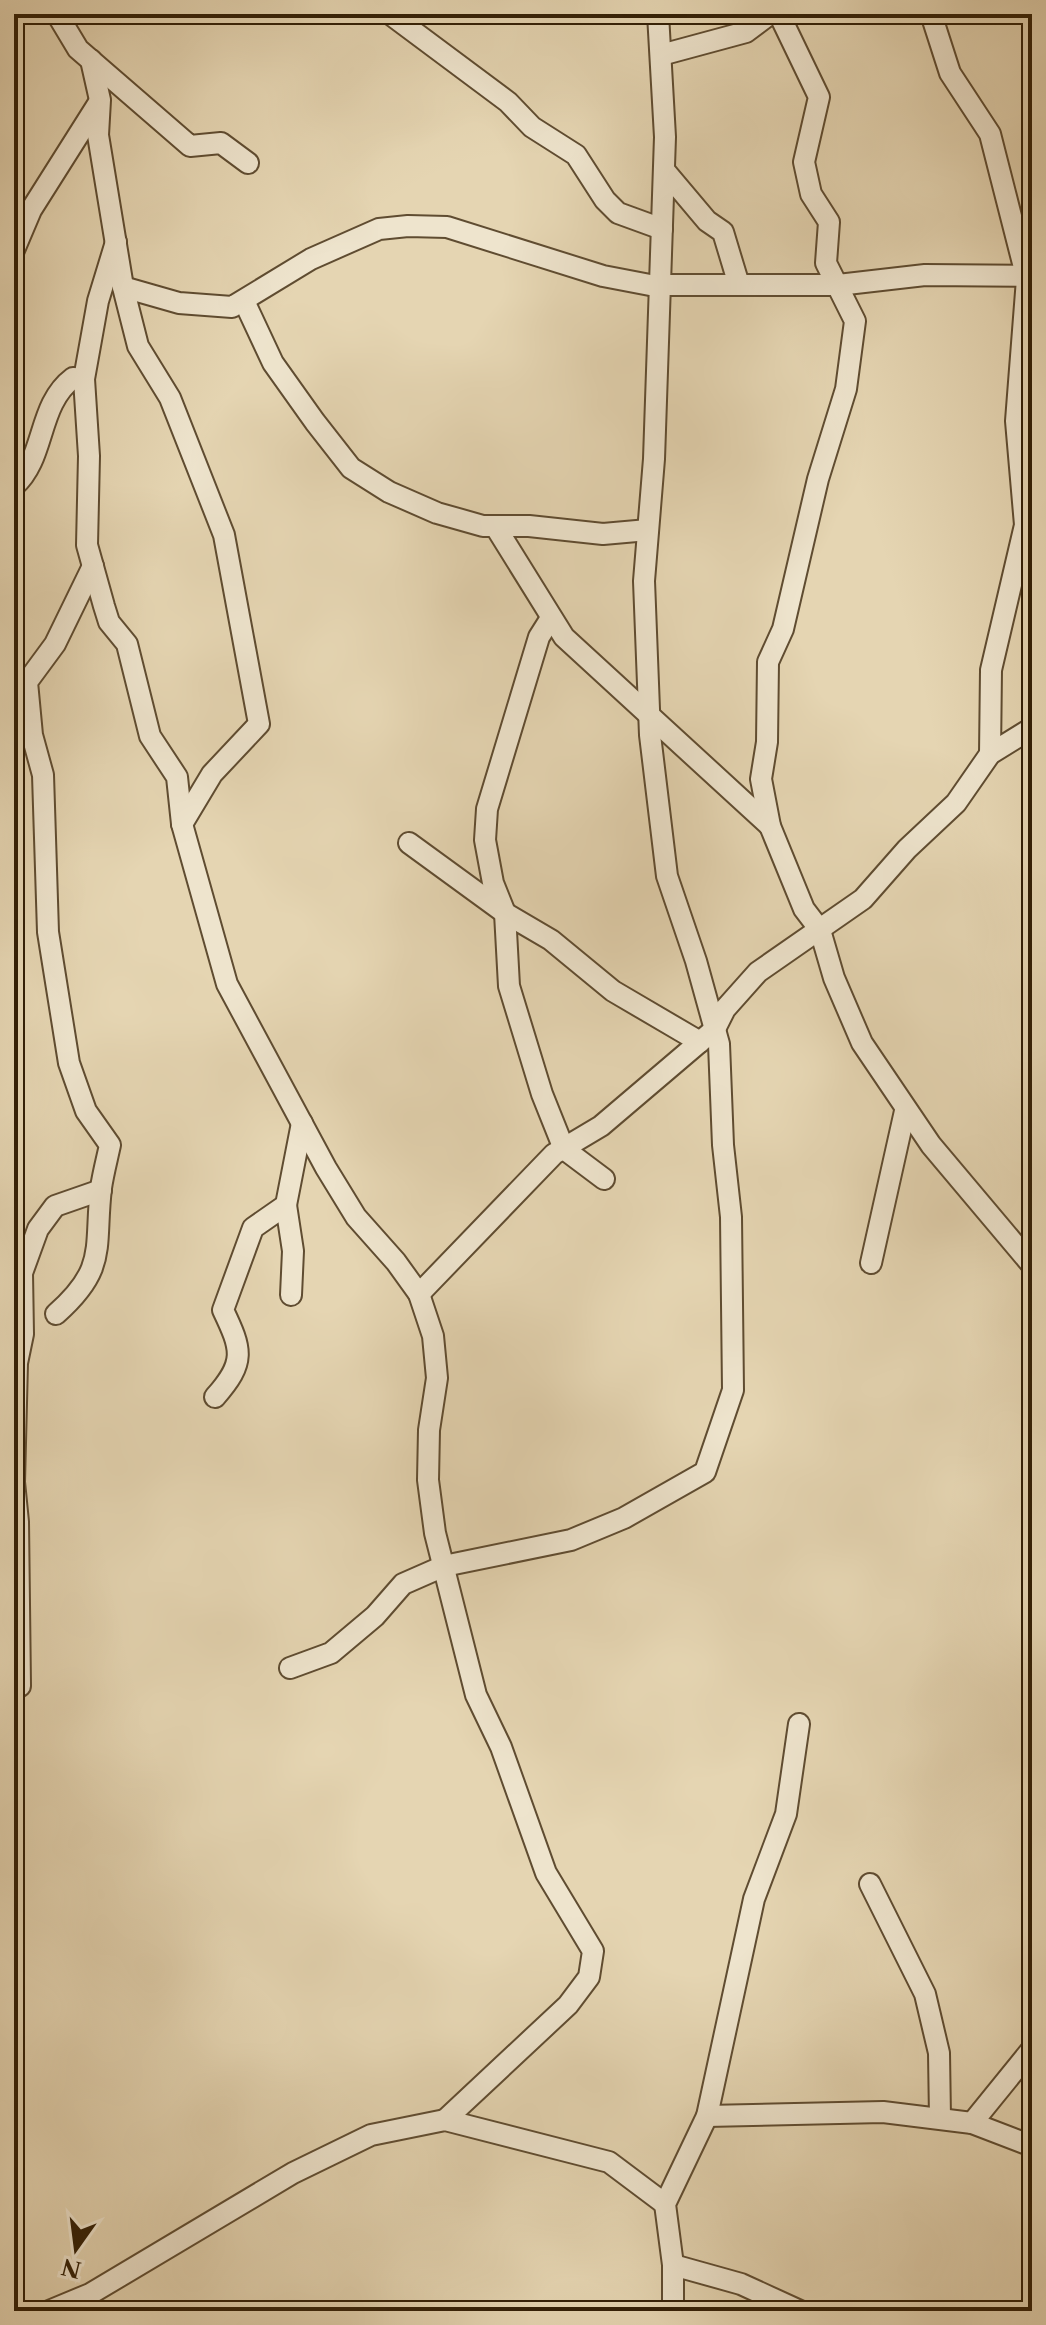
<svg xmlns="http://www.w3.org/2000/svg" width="1046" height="2325" viewBox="0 0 1046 2325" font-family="'Libre Caslon Text',serif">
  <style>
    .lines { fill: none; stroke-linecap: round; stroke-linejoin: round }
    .minor-casing { stroke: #5f4c31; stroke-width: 24 }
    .minor { stroke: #eee4cd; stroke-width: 20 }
  </style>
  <rect width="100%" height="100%" fill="#e5d5b2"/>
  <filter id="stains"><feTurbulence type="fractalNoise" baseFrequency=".0025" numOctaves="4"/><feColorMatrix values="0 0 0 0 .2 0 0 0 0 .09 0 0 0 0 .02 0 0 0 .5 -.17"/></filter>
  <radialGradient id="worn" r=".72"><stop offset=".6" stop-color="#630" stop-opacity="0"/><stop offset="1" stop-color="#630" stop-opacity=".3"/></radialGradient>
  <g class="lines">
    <defs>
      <g id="minor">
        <polyline points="57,14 78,49 190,146 221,143 248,163"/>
        <polyline points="390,14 508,102 532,127 576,155 605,200 618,213 662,229"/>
        <polyline points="779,14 819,97 804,162 811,194 829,222 826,263 855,321 846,389 818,479 783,629 768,662 767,742 761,779 770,826 804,909 820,930 834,978 862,1043 931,1145 1032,1265"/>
        <polyline points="931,14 950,73 990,134 1027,279 1032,286"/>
        <polyline points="661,55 746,32 770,14"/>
        <polyline points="91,60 100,100 98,135 123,287 138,346 170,398 224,535 259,724 212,774 182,824"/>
        <polyline points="664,170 707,221 723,232 739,285"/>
        <polyline points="116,242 98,301 84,379 89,456 87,545 104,606 109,622 127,644 150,736 177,777 182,824 227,984 326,1168 356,1217 396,1262 419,1294 433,1336 437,1378 429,1430 428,1480 435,1533 476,1695 501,1747 546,1873 593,1951 589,1977 568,2005 445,2120"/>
        <polyline points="14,250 31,210 98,104"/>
        <polyline points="123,287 179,303 232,307 311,259 379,229 408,226 447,227 603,276 650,285 838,285 925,275 1032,276"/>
        <polyline points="244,301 273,363 315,422 351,468 389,492 437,513 483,526 529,526 603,534 648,530"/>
        <path d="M14,486C46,458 37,405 73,378L84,379"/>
        <polyline points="495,526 564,637 770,826"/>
        <polyline points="551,618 539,637 487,809 485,840 493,883 505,913 509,986 542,1094 564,1149 604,1179"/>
        <polyline points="990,754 991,670 1025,525 1016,421 1027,279"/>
        <polyline points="409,843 505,913 551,940 613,991 700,1042"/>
        <polyline points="286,1205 293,1251 291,1295"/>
        <polyline points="871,1263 905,1111"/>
        <polyline points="419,1294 554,1154 601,1126 715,1029 725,1009 758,972 863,899 907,849 956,803 990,754 1032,728"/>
        <path d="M56,1314C108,1268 94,1248 101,1188C103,1174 107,1159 110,1145L86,1111L69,1063L48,932L43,775L32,735L27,682L55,644L93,566"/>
        <path d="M215,1397C246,1362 242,1350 223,1310L253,1228L286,1205L302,1123"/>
        <polyline points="290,1668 331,1653 375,1616 403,1584 444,1566 571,1540 624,1518 705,1472 733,1390 731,1217 723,1145 719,1044 696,961 667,876 650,735 644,581 654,459 665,137 658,14"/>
        <polyline points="20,1686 18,1522 14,1482 17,1363 23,1334 22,1273 38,1229 55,1206 101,1190"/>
        <polyline points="870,1884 925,1994 939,2053 940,2118"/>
        <polyline points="707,2116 883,2112 972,2123 1032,2146"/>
        <polyline points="972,2123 1032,2049"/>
        <polyline points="673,2265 741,2284 800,2311"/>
        <polyline points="49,2311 90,2294 293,2173 371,2135 445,2120 609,2162 665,2204"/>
        <polyline points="673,2311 673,2265 665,2204 707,2116 754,1899 786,1814 799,1724"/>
      </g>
    </defs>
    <use href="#minor" class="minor-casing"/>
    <use href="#minor" class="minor"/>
  </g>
  <rect width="1046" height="2325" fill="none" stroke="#e5d5b2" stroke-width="48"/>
  <rect x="16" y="16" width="1014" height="2293" fill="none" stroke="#321f06" stroke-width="4"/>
  <rect x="24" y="24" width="998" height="2277" fill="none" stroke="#321f06" stroke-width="2"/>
  <g transform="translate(76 2249) rotate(194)" stroke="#eee4cd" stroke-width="6" paint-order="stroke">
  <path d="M0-6L14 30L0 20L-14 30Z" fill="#321f06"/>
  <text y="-12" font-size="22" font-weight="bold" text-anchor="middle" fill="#321f06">N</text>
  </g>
  <rect width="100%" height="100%" filter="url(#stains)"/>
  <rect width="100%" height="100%" fill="url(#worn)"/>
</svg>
